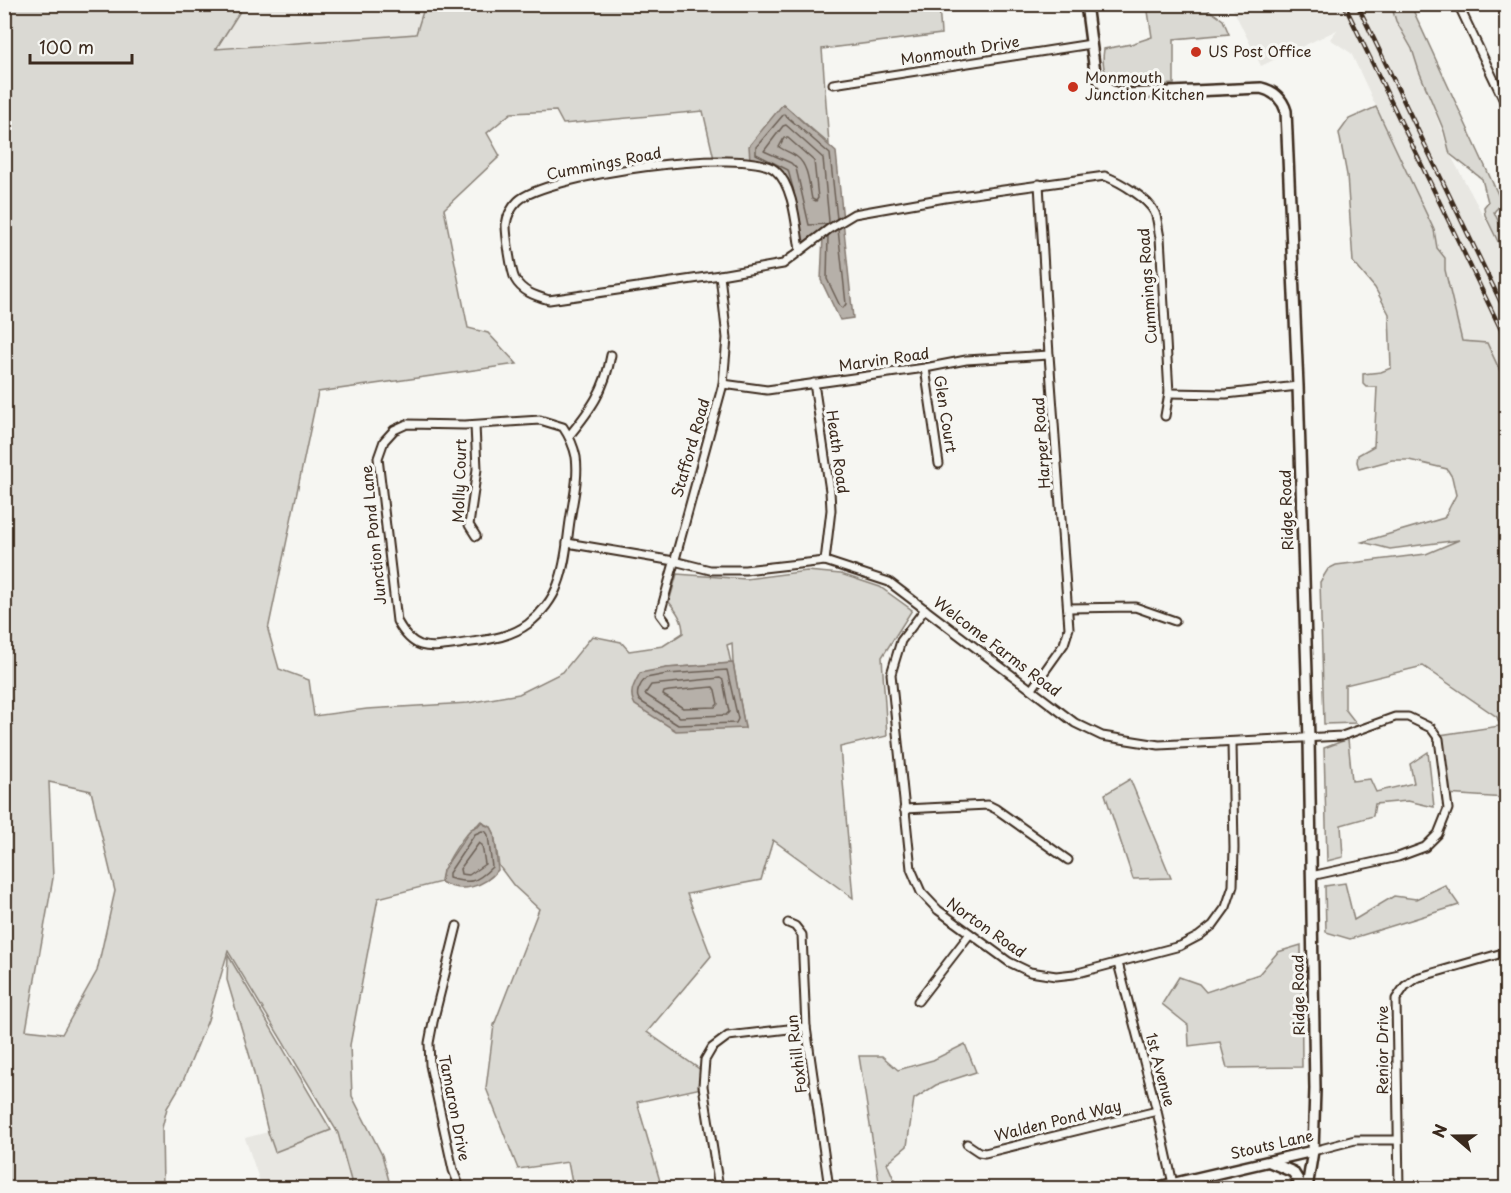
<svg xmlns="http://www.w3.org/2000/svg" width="1511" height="1193" viewBox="0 0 1511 1193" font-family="'Playpen Sans',sans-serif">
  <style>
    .built { fill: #e8e7e2 }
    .green { fill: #dad9d3; stroke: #8a8278; stroke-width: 1.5; fill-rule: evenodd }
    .water { fill: #b6b0a9; stroke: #857a71; stroke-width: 1.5 }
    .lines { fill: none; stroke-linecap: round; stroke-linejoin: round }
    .shore { stroke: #6c6056; stroke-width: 1.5 }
    .street-casing { stroke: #3b2a1e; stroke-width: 11 }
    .secondary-casing { stroke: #3b2a1e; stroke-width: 14 }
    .street { stroke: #f6f6f2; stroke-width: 7 }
    .secondary { stroke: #f6f6f2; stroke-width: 9 }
    .rail-casing { stroke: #3b2a1e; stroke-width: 4.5 }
    .rail { stroke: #f6f6f2; stroke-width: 2; stroke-dasharray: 7; stroke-linecap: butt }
    .poi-dot { fill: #c8321e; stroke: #f6f6f2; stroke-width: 2 }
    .labels { text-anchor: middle; stroke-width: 6; stroke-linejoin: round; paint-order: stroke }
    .street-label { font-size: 15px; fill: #3b2a1e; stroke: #f6f6f2 }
    .poi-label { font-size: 15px; fill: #3b2a1e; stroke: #f6f6f2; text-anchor: start }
  </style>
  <rect width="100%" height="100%" fill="#f6f6f2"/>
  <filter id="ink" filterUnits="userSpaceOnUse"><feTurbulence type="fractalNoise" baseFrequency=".0167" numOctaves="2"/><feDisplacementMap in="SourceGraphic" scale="12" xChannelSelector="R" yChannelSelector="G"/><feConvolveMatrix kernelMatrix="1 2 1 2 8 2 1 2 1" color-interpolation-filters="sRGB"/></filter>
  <g filter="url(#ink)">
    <g class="built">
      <polygon points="244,5 425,5 416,34 215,49"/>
      <polygon points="1231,5 1391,5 1396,21 1412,49 1450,154 1506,258 1506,384 1487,343 1462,341 1445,270 1445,258 1437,248 1434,230 1351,53 1330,39 1337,30 1261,66"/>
      <polygon points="331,1130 338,1133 353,1188 262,1188 245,1138 268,1132 275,1152"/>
    </g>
    <g class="green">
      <path d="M5,5H244L216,49L416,34L425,5H939L941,34L822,49L829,144L783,104L750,160L714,159L703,111L563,124L556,111L511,113L487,133L500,156L444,209L468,328L488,333L517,364L318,392L268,630L279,669L309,680L314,716L367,709L468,703L519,694L563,672L592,636L621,642L629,651L663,646L683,633C683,620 677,612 669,602L677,574L746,579L807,571L841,574L880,587L912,610L882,657L887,736L840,747L853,898L773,840L761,880L687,894L711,956L647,1032L705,1073L706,1087L637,1102L662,1188H573L568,1162L518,1169L486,1088L494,1025L539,909L514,886L499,866L494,833L491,827L480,822C477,827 473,827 469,831C460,841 441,869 441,882L378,898L350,1045L352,1096L382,1155L391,1188H353L338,1133L228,951L208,1020L183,1081L167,1108L162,1128L163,1188H5ZM732,643L733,663L745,728L666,668L731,663L727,645ZM49,782L91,791L115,891L97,971L62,1034L26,1030L53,878Z"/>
      <path d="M1147,5H1206L1209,10L1223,20L1229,34L1174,39V84C1141,85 1096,98 1104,49L1131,44L1152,37Z"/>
      <polygon points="1391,5 1412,5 1413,10 1502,203 1494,212 1506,238 1506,258 1485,215 1484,207 1488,202 1482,179 1450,154 1444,131 1419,71 1412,49 1396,21"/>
      <polygon points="1376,107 1434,230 1437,248 1445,258 1445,270 1462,341 1487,343 1506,384 1506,798 1446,794 1440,735 1500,726 1497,717 1423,666 1345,685 1345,709 1356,723 1324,724 1320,582 1328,569 1336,565 1426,554 1459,540 1390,549 1362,542 1444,518 1456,495 1452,477 1447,469 1409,460 1392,460 1359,469 1357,462 1358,455 1374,446 1377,387 1366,387 1363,384 1363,374 1381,372 1391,368 1389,314 1375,288 1353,262 1347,175 1339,133 1349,119"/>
      <polygon points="1348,739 1352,781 1370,779 1376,792 1414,783 1410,764 1428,752 1434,807 1408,801 1375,804 1373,816 1341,825 1343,857 1327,861 1324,748"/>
      <polygon points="1130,779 1171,878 1133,879 1105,794"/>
      <polygon points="1345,883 1354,920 1394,896 1416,899 1445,885 1459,905 1350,939 1326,932 1325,886"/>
      <polygon points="1301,945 1302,1067 1227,1068 1220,1042 1189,1046 1188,1025 1162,1004 1179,977 1199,984 1206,992 1259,974 1278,952"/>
      <polygon points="228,955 331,1130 275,1152 268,1132 250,1057 227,980"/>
      <polygon points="965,1044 976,1072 936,1085 914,1099 907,1146 887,1163 896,1184 900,1188 880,1188 859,1056 882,1056 898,1070 933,1060"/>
    </g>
    <g class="water">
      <polygon points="783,104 836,152 853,318 840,320 821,280 823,236 800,252 784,175 750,160 749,146"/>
      <path d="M733,663L745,728L676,731L635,705C628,693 634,684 640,673L666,668Z"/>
      <path d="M482,821L485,825L491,827L494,833L498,870C484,887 461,894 441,882L443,870L471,829L478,826Z"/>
    </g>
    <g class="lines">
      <g class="shore">
        <polygon points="786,125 823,158 829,221 828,224 809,225 796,168 791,163 764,151 783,126"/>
        <path d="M784,138H788L814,161L818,198L816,201L812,199C809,186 809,166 797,157C792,153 785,151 779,147Z"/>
        <polyline points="794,192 788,170 756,154 756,147 784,114 830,154 837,219"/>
        <polyline points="828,236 827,279 840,306 843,308 846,304 838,229"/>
        <path d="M727,670L738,719L736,723L678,725L640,701C634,694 640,684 646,678L667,674Z"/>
        <polygon points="720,678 723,680 729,712 726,715 680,717 645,694 651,685"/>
        <polygon points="713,687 715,690 718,704 715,707 683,708 663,695 664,692 669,691"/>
        <path d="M482,831L486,832L488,835L492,867C476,883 470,884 449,878V873L475,834Z"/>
        <polygon points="479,843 482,845 485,864 469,875 461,874 460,869"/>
      </g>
      <defs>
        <g id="street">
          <polyline points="1458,4 1506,105"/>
          <polyline points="833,84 1091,44"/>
          <path d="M800,250C796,226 794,186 775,170C746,146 544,175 518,201C512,207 507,216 506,225C506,235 511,271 515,279C522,292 536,296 549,300L720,275L783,264L829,229L854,214L945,198L1105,176C1120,182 1148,198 1155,213C1158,220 1158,230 1160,237L1169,393L1165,416"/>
          <polyline points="925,368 939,464"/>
          <polyline points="814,383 830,491 831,510 825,561"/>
          <polyline points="723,384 767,390 925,368 966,360 1049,355"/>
          <polyline points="1169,393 1226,394 1298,386"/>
          <path d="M540,420L563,427C569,436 574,447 576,457C579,478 573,500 570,521C567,541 566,564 558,584C553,599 541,614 528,624C508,639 483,640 459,644C428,648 414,652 397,621L378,458L384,441L394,430L407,424L465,425Z"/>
          <polyline points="475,425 477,469 469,525 476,536"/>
          <path d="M569,436C591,409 605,390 611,355"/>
          <polyline points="567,543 674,561 710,570 745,570 825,561 889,582 1075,723 1102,736 1159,745 1342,736 1395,717 1408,717 1431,728 1439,739 1448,809 1438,834 1425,847 1398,857 1311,876"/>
          <polyline points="1068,608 1135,607 1175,621"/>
          <polyline points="925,609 901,641 891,674 911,869 921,892 938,910 1009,962 1030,972 1056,976 1074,974 1180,946 1199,936 1213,925 1226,907 1233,886 1234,848 1232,743"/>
          <polyline points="666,622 660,614 723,384 727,338 720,275"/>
          <polyline points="1032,689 1064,644 1069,628 1049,355 1039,184"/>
          <polyline points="904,809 988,805 996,809 1068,860"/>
          <polyline points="788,923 795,926 802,935 806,1027 829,1188"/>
          <polyline points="457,926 433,1022 429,1043 430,1065 453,1170 460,1188"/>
          <polyline points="1118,963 1157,1111 1173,1184"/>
          <polyline points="918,1001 969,935"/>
          <polyline points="967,1144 979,1152 985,1153 1157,1111"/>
          <polyline points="1313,1151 1355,1140 1397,1140"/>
          <polyline points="719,1188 703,1086 705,1060 712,1048 728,1036 806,1027"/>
          <polyline points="1399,1188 1396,999 1405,986 1416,978 1506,952"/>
        </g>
        <g id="secondary">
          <path d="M1086,4L1095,72C1100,86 1110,93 1125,94L1261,88C1274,91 1282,98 1286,111L1298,386L1309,739L1315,1089L1313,1151L1307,1188"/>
          <polyline points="1270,1162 1293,1172 1303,1188"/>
          <polyline points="1154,1188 1313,1151"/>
        </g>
      </defs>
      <use href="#street" class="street-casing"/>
      <use href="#secondary" class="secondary-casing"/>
      <use href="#street" class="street"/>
      <use href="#secondary" class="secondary"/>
      <defs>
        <g id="rail">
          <polyline points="1344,4 1506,340"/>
          <polyline points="1357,4 1506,313"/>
        </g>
      </defs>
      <use href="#rail" class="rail-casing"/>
      <use href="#rail" class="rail"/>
    </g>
  </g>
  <g class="poi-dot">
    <circle cx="1196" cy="52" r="6"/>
    <circle cx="1073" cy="87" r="6"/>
  </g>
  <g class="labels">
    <g class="street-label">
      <text transform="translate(960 51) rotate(-9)" y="5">Monmouth Drive</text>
      <text transform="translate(604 164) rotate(-11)" y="5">Cummings Road</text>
      <text transform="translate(1148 286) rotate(-94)" y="5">Cummings Road</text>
      <text transform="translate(884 360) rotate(-8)" y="5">Marvin Road</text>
      <text transform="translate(945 414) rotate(81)" y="5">Glen Court</text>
      <text transform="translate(1042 443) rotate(-94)" y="5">Harper Road</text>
      <text transform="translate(691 448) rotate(-74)" y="5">Stafford Road</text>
      <text transform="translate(837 452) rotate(82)" y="5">Heath Road</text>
      <text transform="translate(460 481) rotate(-88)" y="5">Molly Court</text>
      <text transform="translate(1287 510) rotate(-92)" y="5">Ridge Road</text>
      <text transform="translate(374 535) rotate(-96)" y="5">Junction Pond Lane</text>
      <text transform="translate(997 647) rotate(37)" y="5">Welcome Farms Road</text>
      <text transform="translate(986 928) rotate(35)" y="5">Norton Road</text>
      <text transform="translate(1299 995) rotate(-91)" y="5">Ridge Road</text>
      <text transform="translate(1383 1050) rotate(-90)" y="5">Renior Drive</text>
      <text transform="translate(797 1054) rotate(-97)" y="5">Foxhill Run</text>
      <text transform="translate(1160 1070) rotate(75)" y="5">1st Avenue</text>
      <text transform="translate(454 1108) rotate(79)" y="5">Tamaron Drive</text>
      <text transform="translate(1058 1121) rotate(-14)" y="5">Walden Pond Way</text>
      <text transform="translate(1272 1145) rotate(-13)" y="5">Stouts Lane</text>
    </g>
    <g class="poi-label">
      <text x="1208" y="57">US Post Office</text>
      <text x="1085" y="83">Monmouth<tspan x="1085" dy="17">Junction Kitchen</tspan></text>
    </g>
  </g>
  <rect width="1511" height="1193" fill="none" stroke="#f6f6f2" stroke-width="24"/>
  <rect x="12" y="12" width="1487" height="1169" fill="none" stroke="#3b2a1e" stroke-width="2" filter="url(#ink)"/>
  <g transform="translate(1454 1136) rotate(290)" stroke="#f6f6f2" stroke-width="4.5" paint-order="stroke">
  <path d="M0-4.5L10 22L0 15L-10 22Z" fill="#3b2a1e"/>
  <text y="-9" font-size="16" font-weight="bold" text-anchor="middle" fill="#3b2a1e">N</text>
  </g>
  <path d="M30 54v9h102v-9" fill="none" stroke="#3b2a1e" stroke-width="3"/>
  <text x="39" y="54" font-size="18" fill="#3b2a1e" stroke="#f6f6f2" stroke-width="4.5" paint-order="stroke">100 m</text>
</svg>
